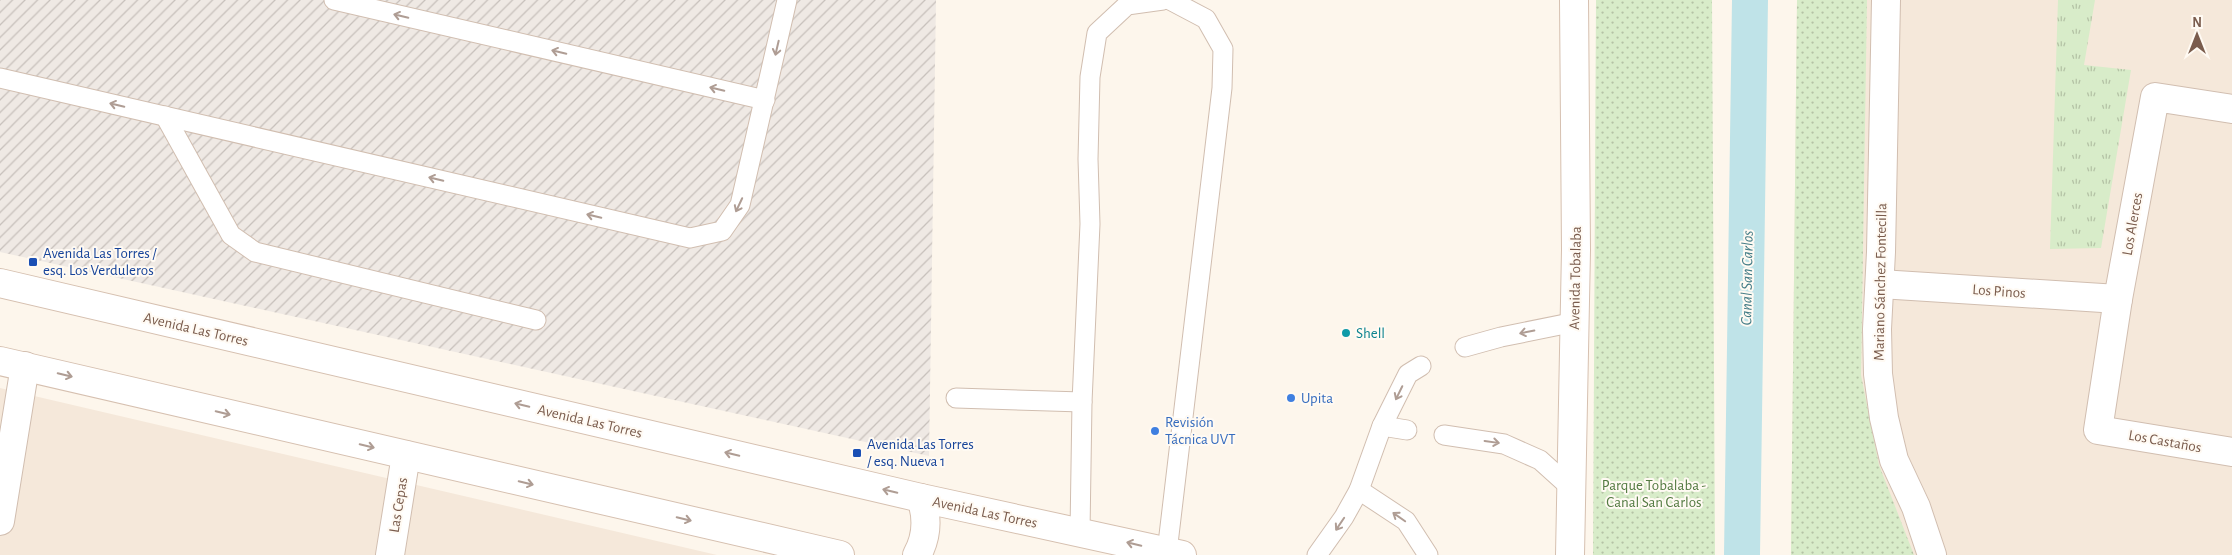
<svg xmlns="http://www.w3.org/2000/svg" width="2232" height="555" viewBox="0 0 2232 555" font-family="'Alegreya Sans',sans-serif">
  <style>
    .residential { fill: #f5e8da }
    .industrial { fill: url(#industrial-furrows) }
    .grass { fill: url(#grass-tufts) }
    .park { fill: url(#park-dots) }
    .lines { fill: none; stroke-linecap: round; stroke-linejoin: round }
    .canal { stroke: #bfe3e8; stroke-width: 36 }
    .service-casing { stroke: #d1beb0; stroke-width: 21 }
    .minor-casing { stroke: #d1beb0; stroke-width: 30 }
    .secondary-casing { stroke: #d6c0b0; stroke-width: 30 }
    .service { stroke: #fff; stroke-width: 19 }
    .minor { stroke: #fff; stroke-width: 28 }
    .secondary { stroke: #fff; stroke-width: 28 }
    .oneway { stroke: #af9d94 }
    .transit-dot { fill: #1a4fb4; stroke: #fffaf3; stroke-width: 2 }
    .culture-dot { fill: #0f9aa8; stroke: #fffaf3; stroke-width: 2 }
    .shop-dot { fill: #3f7fe0; stroke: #fffaf3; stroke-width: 2 }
    .labels { text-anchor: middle; stroke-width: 4; stroke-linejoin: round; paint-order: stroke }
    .street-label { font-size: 15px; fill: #7a5c4d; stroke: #fffaf3 }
    .transit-label { font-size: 15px; fill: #164399; stroke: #fffaf3; text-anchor: start }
    .culture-label { font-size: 15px; fill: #0d838f; stroke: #fffaf3; text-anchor: start }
    .shop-label { font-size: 15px; fill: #366cbe; stroke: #fffaf3; text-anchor: start }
    .park-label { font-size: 15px; fill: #537a41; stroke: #fffaf3 }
    .water-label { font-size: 16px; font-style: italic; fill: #437c86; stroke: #fffaf3 }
  </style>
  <defs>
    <pattern id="industrial-furrows" width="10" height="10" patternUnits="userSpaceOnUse" patternTransform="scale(1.25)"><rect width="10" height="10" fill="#efe9e4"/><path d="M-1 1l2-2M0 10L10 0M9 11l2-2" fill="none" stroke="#c7c0bb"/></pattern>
    <pattern id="grass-tufts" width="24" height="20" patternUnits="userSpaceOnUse" patternTransform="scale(1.25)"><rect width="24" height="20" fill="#d8ecc9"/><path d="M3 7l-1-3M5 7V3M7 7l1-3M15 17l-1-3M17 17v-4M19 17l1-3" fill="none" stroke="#b4c2a5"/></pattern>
    <pattern id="park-dots" width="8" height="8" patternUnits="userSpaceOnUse" patternTransform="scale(1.25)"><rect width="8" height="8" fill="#d8ecc9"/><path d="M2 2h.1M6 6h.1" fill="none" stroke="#b4c2a5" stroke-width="1.8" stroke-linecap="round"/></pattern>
  </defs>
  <rect width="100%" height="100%" fill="#fdf6ec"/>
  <g class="residential">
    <polygon points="1797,0 2232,0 2232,555 1791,555"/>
    <polygon points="0,388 717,555 0,555"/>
  </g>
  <polygon class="industrial" points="0,0 936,0 929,456 0,252"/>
  <polygon class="grass" points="2058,0 2095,0 2084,65 2131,70 2101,248 2050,249"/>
  <g class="park">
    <polygon points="1596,0 1712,0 1715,555 1593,555"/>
    <polygon points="1797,0 1867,0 1861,375 1879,465 1914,555 1791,555"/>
  </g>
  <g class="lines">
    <polyline class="canal" points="1742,555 1750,0"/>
    <defs>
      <g id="service">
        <polyline points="334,0 765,100"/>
        <polyline points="0,78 690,238 722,231 740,205 787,0"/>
        <polyline points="165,116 231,235 255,252 536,320"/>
        <polyline points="1465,347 1501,337 1575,322"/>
        <polyline points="956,398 1082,402"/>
        <polyline points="1382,426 1407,430"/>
        <polyline points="1444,435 1504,444 1540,460 1571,488"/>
        <polyline points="1359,490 1406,521 1428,555"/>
        <polyline points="1080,532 1082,402 1090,224 1088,159 1090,77 1097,33 1127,5 1163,0"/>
        <polyline points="1167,552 1222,88 1223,49 1206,19 1170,0"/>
        <polyline points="1317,555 1344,517 1359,490 1382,426 1408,374 1421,366"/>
      </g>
      <g id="minor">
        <polyline points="1886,0 1881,252 1877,329 1878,374 1884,418 1894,460 1916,507 1932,555"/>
        <polyline points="2232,109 2155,97 2118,299 2098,430 2232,452"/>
        <polyline points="1880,284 2118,299"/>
        <polyline points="0,521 25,366"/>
        <polyline points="390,555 406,455"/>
      </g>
      <g id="secondary">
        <polyline points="0,283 921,498 1182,555"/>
        <polyline points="0,361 840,555"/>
        <path d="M917,555C927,537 928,518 921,498"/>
        <polyline points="1570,555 1576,250 1574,0"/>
      </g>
    </defs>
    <use href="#service" class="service-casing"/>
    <use href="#minor" class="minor-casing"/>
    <use href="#secondary" class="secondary-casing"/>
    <use href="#service" class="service"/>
    <use href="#minor" class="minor"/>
    <use href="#secondary" class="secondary"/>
  </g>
  <defs><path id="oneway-shaft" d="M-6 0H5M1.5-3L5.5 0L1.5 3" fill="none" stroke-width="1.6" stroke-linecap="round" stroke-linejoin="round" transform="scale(1.25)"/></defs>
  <g class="oneway">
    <use href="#oneway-shaft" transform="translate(401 16) rotate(-167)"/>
    <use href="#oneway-shaft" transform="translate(777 48) rotate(103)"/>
    <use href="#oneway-shaft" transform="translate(559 52) rotate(-167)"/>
    <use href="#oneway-shaft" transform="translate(717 89) rotate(-167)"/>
    <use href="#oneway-shaft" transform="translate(117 105) rotate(-167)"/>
    <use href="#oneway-shaft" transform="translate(436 179) rotate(-167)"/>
    <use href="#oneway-shaft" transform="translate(739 205) rotate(115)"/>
    <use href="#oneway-shaft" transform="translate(594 216) rotate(-167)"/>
    <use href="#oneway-shaft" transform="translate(1527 332) rotate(169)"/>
    <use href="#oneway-shaft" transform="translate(65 375) rotate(13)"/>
    <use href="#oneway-shaft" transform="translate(1399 393) rotate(116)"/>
    <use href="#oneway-shaft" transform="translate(522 405) rotate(-167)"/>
    <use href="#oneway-shaft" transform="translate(223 413) rotate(13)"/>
    <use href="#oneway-shaft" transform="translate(1492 442) rotate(8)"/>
    <use href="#oneway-shaft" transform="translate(367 446) rotate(13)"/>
    <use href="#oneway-shaft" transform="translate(732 454) rotate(-167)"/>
    <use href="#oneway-shaft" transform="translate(526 483) rotate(13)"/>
    <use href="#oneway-shaft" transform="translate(890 491) rotate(-167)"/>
    <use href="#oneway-shaft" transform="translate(1399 517) rotate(-145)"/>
    <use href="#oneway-shaft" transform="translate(684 519) rotate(13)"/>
    <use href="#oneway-shaft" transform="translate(1340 524) rotate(124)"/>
    <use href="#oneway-shaft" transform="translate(1134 544) rotate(-167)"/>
  </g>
  <g class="transit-dot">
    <rect x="28" y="257" width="10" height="10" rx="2.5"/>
    <rect x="852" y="448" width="10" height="10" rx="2.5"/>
  </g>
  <circle class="culture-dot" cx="1346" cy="333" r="5"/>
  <g class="shop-dot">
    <circle cx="1291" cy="398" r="5"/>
    <circle cx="1155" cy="431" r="5"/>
  </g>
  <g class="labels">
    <g class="street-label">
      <text transform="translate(2132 224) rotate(-80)" y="5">Los Alerces</text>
      <text transform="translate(1575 278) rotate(-89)" y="5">Avenida Tobalaba</text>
      <text transform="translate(1880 282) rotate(-89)" y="5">Mariano Sánchez Fontecilla</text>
      <text transform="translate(1999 291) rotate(4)" y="5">Los Pinos</text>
      <text transform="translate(196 329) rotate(13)" y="5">Avenida Las Torres</text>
      <text transform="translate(590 421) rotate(13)" y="5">Avenida Las Torres</text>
      <text transform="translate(2165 441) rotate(10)" y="5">Los Castaños</text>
      <text transform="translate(398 505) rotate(-81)" y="5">Las Cepas</text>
      <text transform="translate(985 512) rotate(12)" y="5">Avenida Las Torres</text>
    </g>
    <g class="transit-label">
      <text x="43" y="258">Avenida Las Torres /<tspan x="43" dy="17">esq. Los Verduleros</tspan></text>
      <text x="867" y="449">Avenida Las Torres<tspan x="867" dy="17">/ esq. Nueva 1</tspan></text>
    </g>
    <g class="culture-label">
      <text x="1356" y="338">Shell</text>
    </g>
    <g class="shop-label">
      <text x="1301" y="403">Upita</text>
      <text x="1165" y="427">Revisión<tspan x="1165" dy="17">Tácnica UVT</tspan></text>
    </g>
    <g class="park-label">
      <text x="1654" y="490">Parque Tobalaba -<tspan x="1654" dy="17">Canal San Carlos</tspan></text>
    </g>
    <g class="water-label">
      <text transform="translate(1746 278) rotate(-89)" y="6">Canal San Carlos</text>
    </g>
  </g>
  <g transform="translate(2197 35)" stroke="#fffaf3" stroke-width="4" paint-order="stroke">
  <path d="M0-4L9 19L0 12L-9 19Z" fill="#7a5c4d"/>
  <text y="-8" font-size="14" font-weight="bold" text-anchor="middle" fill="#7a5c4d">N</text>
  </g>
</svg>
